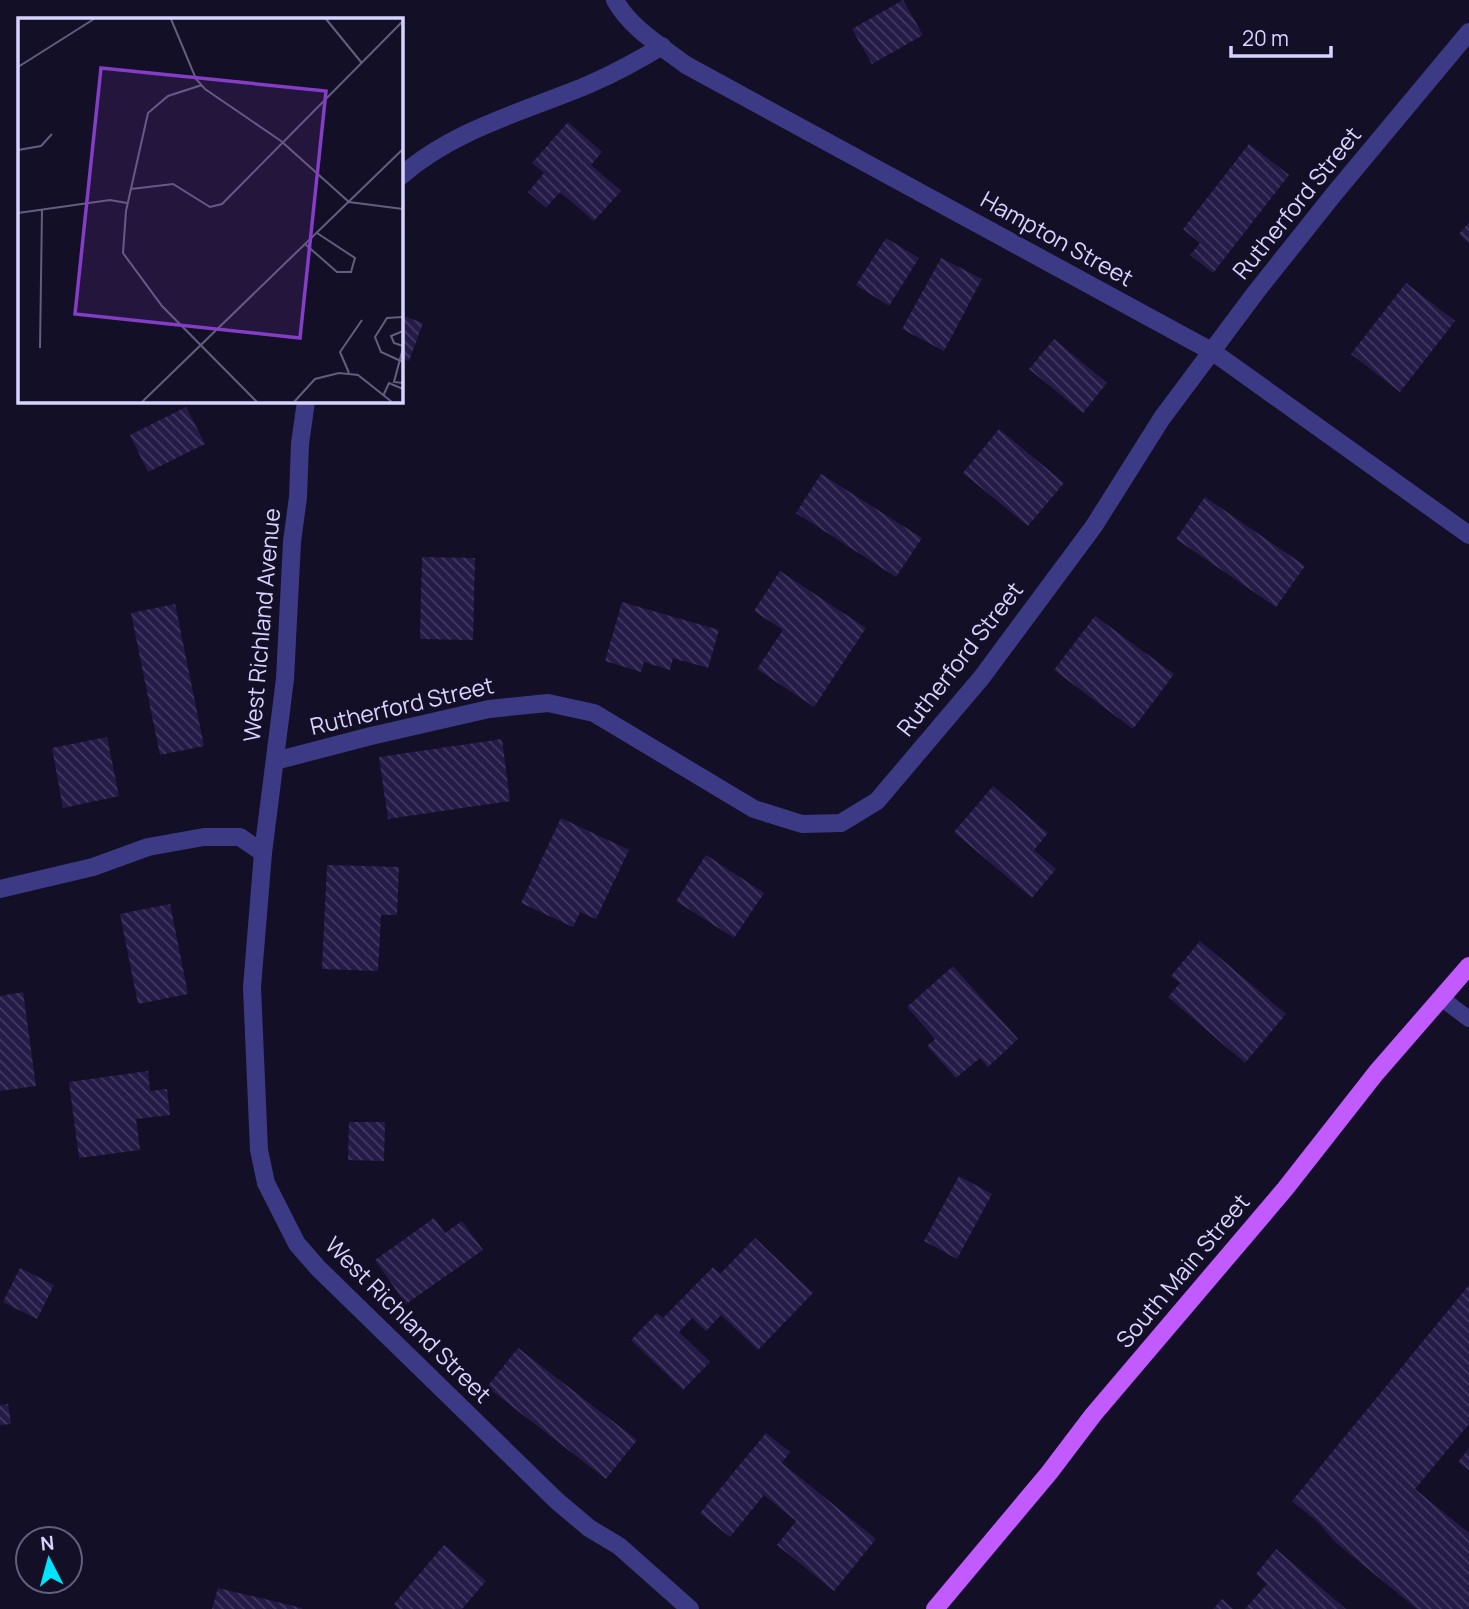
<svg xmlns="http://www.w3.org/2000/svg" width="1469" height="1609" viewBox="0 0 1469 1609" font-family="Manrope,sans-serif">
  <style>
    .building { fill: url(#building-back-hatch) }
    .lines { fill: none; stroke-linecap: round; stroke-linejoin: round }
    .service { stroke: #3d3a85; stroke-width: 16 }
    .minor { stroke: #3d3a85; stroke-width: 18 }
    .primary { stroke: #c25bff; stroke-width: 18 }
    .labels { text-anchor: middle; stroke-width: 6; stroke-linejoin: round; paint-order: stroke }
    .street-label { font-size: 23px; fill: #d9d4ff; stroke: #130f26 }
    .inset-road { fill: none; stroke: #625e7d; stroke-width: 2 }
    .view { fill: #843dc5; fill-opacity: 0.15; stroke: #843dc5; stroke-width: 3.5 }
    .inset-edge { fill: none; stroke: #d9d4ff; stroke-width: 3.5 }
  </style>
  <defs>
    <pattern id="building-back-hatch" width="6" height="6" patternUnits="userSpaceOnUse" patternTransform="scale(1.75)"><rect width="6" height="6" fill="#241b47"/><path d="M-1 5l2 2M0 0l6 6M5-1l2 2" fill="none" stroke="#433b63"/></pattern>
  </defs>
  <rect width="100%" height="100%" fill="#130f26"/>
  <g class="building">
    <polygon points="903,0 923,35 872,64 852,29"/>
    <polygon points="568,122 602,152 591,165 621,191 594,221 560,192 546,208 528,192 544,173 532,163"/>
    <polygon points="1249,144 1289,175 1213,273 1190,255 1200,243 1183,229"/>
    <polygon points="1469,222 1469,243 1459,234"/>
    <polygon points="886,238 919,258 889,306 856,285"/>
    <polygon points="941,258 982,279 944,351 902,329"/>
    <polygon points="1406,283 1455,321 1400,392 1351,354"/>
    <polygon points="401,315 423,323 409,361 401,358"/>
    <polygon points="1054,339 1107,383 1083,413 1029,369"/>
    <polygon points="186,407 205,444 148,472 130,435"/>
    <polygon points="999,429 1064,483 1028,526 963,473"/>
    <polygon points="821,474 922,538 896,577 796,513"/>
    <polygon points="1205,497 1305,566 1276,607 1176,539"/>
    <polygon points="422,557 475,558 473,640 420,639"/>
    <polygon points="780,571 866,628 814,707 757,669 783,630 754,611"/>
    <polygon points="622,602 719,630 708,668 673,658 670,670 644,662 641,672 605,661"/>
    <polygon points="175,604 204,746 160,755 131,613"/>
    <polygon points="1095,616 1174,674 1133,729 1054,670"/>
    <polygon points="107,737 119,796 63,808 52,748"/>
    <polygon points="502,739 510,801 388,819 379,757"/>
    <polygon points="993,786 1048,833 1034,850 1056,869 1032,898 954,832"/>
    <polygon points="561,818 629,850 596,919 580,912 573,927 521,903"/>
    <polygon points="706,855 764,893 734,938 676,901"/>
    <polygon points="327,865 399,867 397,915 381,915 378,971 322,969"/>
    <polygon points="170,904 188,994 138,1004 120,914"/>
    <polygon points="1200,941 1286,1014 1245,1063 1168,997 1180,983 1171,976"/>
    <polygon points="953,966 1018,1039 988,1067 980,1058 956,1078 927,1046 935,1039 907,1007"/>
    <polygon points="23,992 36,1086 0,1091 0,996"/>
    <polygon points="148,1071 150,1091 167,1089 170,1115 136,1119 140,1150 79,1158 69,1082"/>
    <polygon points="349,1122 385,1122 384,1161 348,1160"/>
    <polygon points="959,1176 992,1194 957,1259 924,1241"/>
    <polygon points="434,1218 445,1233 462,1221 483,1250 406,1304 375,1260"/>
    <polygon points="755,1238 813,1293 758,1350 721,1315 706,1331 692,1318 679,1332 710,1362 683,1390 631,1340 657,1313 663,1318 713,1267 720,1274"/>
    <polygon points="20,1268 54,1285 37,1319 3,1302"/>
    <polygon points="1469,1285 1469,1424 1415,1489 1469,1533 1469,1609 1417,1609 1335,1542 1319,1523 1292,1501"/>
    <polygon points="518,1348 637,1440 606,1479 487,1387"/>
    <polygon points="8,1404 11,1424 0,1425 0,1405"/>
    <polygon points="766,1433 790,1452 782,1463 876,1539 834,1591 777,1545 796,1521 764,1495 730,1537 700,1513"/>
    <polygon points="1469,1448 1469,1470 1458,1462"/>
    <polygon points="444,1545 486,1581 462,1609 399,1609 394,1604"/>
    <polygon points="1276,1549 1346,1609 1245,1609 1267,1584 1256,1574"/>
    <polygon points="218,1588 302,1608 302,1609 212,1609"/>
    <polygon points="1222,1599 1233,1609 1213,1609"/>
  </g>
  <g class="lines">
    <polyline class="service" points="1441,998 1469,1019"/>
    <g class="minor">
      <path d="M615,0C630,28 661,46 686,65L1213,352L1469,535"/>
      <path d="M401,176C454,129 526,111 590,84C615,73 639,60 662,46"/>
      <polyline points="306,401 300,444 298,497 292,542 285,679 263,853 252,987 259,1150 266,1183 297,1244 318,1268 557,1501 589,1528 619,1546 690,1609"/>
      <polyline points="275,761 371,736 489,709 548,703 594,713 754,809 802,824 841,823 877,801 982,677 1094,526 1162,418 1256,292 1334,194 1469,32"/>
      <polyline points="0,889 93,867 148,847 204,837 240,837 263,853"/>
    </g>
    <polyline class="primary" points="935,1609 1049,1473 1093,1415 1285,1189 1376,1073 1469,966"/>
  </g>
  <g class="labels">
    <g class="street-label">
      <text transform="translate(1297 203) rotate(-51)" y="8">Rutherford Street</text>
      <text transform="translate(1057 239) rotate(29)" y="8">Hampton Street</text>
      <text transform="translate(262 625) rotate(-85)" y="8">West Richland Avenue</text>
      <text transform="translate(960 659) rotate(-52)" y="8">Rutherford Street</text>
      <text transform="translate(402 706) rotate(-13)" y="8">Rutherford Street</text>
      <text transform="translate(1183 1271) rotate(-50)" y="8">South Main Street</text>
      <text transform="translate(408 1320) rotate(45)" y="8">West Richland Street</text>
    </g>
  </g>
  <g transform="translate(18 18)">
    <rect width="385" height="385" fill="#130f26"/>
    <path class="inset-road" d="M153,1L178,61L187,71L263,123L331,184L385,191M308,1L343,44M0,49L76,1M184,67L150,78L130,95L108,193L105,235L144,288L239,384M0,132L23,128L34,116M113,171L155,166L192,189L204,186L385,3M0,195L92,182L109,185M287,226L319,254H333L337,240L299,215M385,299L369,300L357,319L363,334L385,344M385,313L373,318L376,325L385,328M22,330L24,192M385,330L376,364L385,365M331,355L322,334L344,302M365,378L371,365L385,371M124,384L385,131M276,384L297,361L321,355L340,357L374,384"/>
    <path class="view" d="M83,50L308,73L282,320L57,296Z"/>
    <rect width="385" height="385" class="inset-edge"/>
  </g>
  <g transform="translate(49 1560) rotate(354)"><circle r="33" fill="#130f26" stroke="#625e7d" stroke-width="2"/>
  <path d="M0-5L12 26L0 18L-12 26Z" fill="#00e5ff"/>
  <text y="-10" font-size="19" font-weight="bold" text-anchor="middle" fill="#d9d4ff">N</text>
  </g>
  <path d="M1231 46v10h100v-10" fill="none" stroke="#d9d4ff" stroke-width="3.5"/>
  <text x="1242" y="46" font-size="21" fill="#d9d4ff" stroke="#130f26" stroke-width="5" paint-order="stroke">20 m</text>
</svg>
